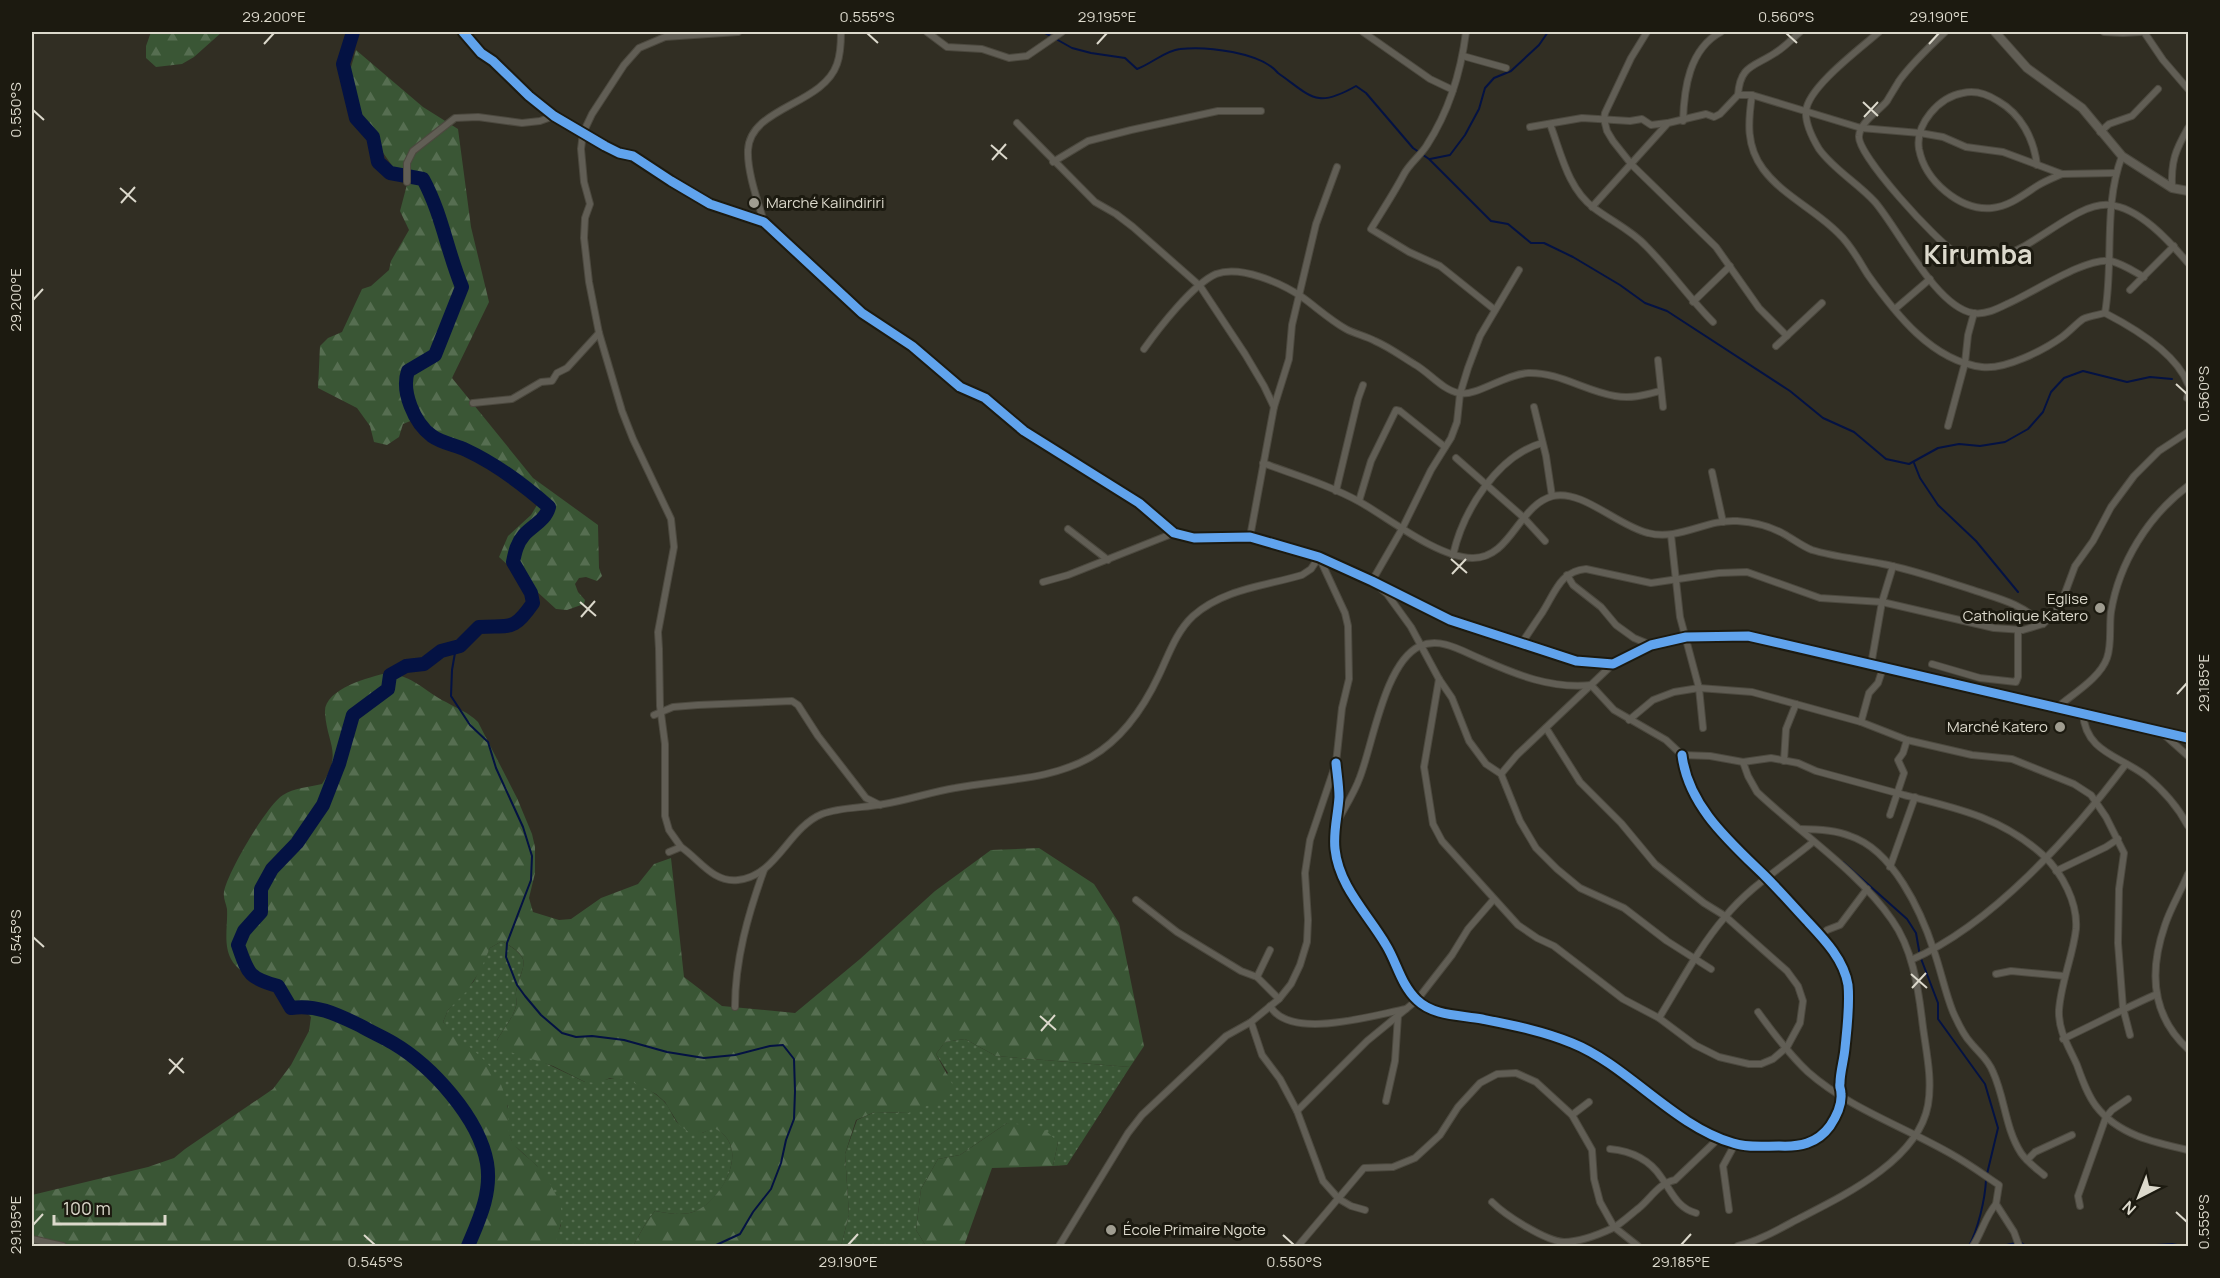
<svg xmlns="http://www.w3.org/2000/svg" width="2220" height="1278" viewBox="0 0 2220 1278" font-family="Manrope,sans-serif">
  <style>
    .grass { fill: url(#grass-dots) }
    .forest { fill: url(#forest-firs) }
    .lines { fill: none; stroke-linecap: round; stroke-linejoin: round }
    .stream { stroke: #041243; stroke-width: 2 }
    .river { stroke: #041243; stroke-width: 14 }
    .minor-casing { stroke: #4c493f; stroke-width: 8 }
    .tertiary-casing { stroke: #4c493f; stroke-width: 10 }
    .minor { stroke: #615e55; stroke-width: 6 }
    .tertiary { stroke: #615e55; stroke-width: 8 }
    .cycleway-casing { stroke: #1c1a10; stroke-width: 13 }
    .cycleway { stroke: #60a3ed; stroke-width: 9 }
    .ticks { fill: none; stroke: #dcd9cc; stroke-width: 2 }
    .poi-dot { fill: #a09d91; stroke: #1c1a10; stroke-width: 2 }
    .labels { text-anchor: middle; stroke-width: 6; stroke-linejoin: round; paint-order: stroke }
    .poi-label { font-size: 15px; fill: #dcd9cc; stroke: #1c1a10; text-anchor: start }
    .town-label { font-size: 27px; font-weight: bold; fill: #dcd9cc; stroke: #1c1a10 }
    .neatline { fill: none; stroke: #dcd9cc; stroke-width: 2 }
    .ticks-label { font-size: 15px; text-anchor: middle; fill: #dcd9cc }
  </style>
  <defs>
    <pattern id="grass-dots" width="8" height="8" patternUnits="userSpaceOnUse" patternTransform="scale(1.5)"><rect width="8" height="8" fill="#3a5635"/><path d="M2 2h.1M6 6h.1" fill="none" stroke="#566e51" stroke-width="1.8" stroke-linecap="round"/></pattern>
    <pattern id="forest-firs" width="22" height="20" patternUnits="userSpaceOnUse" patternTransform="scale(1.5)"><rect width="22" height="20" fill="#3a5635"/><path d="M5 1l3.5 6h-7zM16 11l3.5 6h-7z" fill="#566e51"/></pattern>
  </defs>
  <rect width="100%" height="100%" fill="#312e23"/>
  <g class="grass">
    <path d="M502,941C535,961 522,962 516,992C515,996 518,1002 516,1006C513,1018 503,1030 497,1040L585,1082C598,1083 611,1076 623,1078C637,1082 658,1093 667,1105C671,1110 674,1121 680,1125C685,1129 696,1130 702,1133L714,1127C721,1132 727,1136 730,1144C740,1167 715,1206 693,1212C681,1216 667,1213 655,1211L647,1221L633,1246H556V1237L561,1225L537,1166L513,1144L508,1132V1106L443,1022L448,1010L474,981L490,948Z"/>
    <polygon points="965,1039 996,1056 1130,1067 1067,1165 1053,1166 1058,1142 1007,1123 960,1155 938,1159 921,1189 916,1230 926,1246 841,1246 849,1215 845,1154 857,1120 875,1112 908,1113 948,1073 936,1054 945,1042"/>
  </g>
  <g class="forest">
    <polygon points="151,32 222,32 194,57 182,64 156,67 146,58 146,46"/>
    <polygon points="356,50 423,107 458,129 471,227 489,302 452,378 533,478 598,525 599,568 602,576 597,581 586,577 579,578 575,584 578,592 585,600 584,604 567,610 556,609 499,557 508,536 531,515 537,505 528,493 480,462 437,443 413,420 403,424 399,437 387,445 374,442 370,426 357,408 318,388 320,346 328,338 342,332 362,289 371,286 389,270 391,261 409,230 400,211 409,177 393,167 377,144 355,100 349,74"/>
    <path d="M387,673C414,676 424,691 446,702C458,709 468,712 478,722L517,798L532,834L535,847V873L529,898L533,912L559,920L571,919L601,898L638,884L654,864L671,858L684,977L722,1006L795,1013L860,959L935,891L991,850L1039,848L1094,884L1119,923L1144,1046L1130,1067L996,1056L965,1039L945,1042L936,1054L956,1091L932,1104L908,1113L875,1112L856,1120L845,1154L849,1215L841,1246H633L647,1221L655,1211C667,1213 681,1216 693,1212C715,1205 740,1167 730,1144C727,1136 721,1132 714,1128L702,1133H690L679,1125L665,1102L656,1094L634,1083L622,1078H610L598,1083L585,1082L553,1066L504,1050L497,1040C503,1030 513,1018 516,1006C518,1002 515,997 516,992C522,963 535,960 502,941L490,948L480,971L466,992L448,1010L443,1022C460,1043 489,1057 500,1082C503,1090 507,1100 508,1109C509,1121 506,1133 514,1144C519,1151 528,1157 534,1163C545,1174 562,1200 562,1215C562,1226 556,1235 556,1246H32V1195L148,1167L174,1158L185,1149L273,1089L291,1065L309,1031L311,1017C299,1004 284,993 268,984C255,977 238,973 231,959C223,944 228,925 227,909C226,903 223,898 224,892C227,873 267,805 283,795C293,788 310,787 322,784C343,753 327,744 325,713C323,689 370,677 387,673Z"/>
    <polygon points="1007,1123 1042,1127 1058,1142 1053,1166 992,1168 964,1246 926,1246 916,1230 921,1189 938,1159 960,1155"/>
  </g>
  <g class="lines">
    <g class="stream">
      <polyline points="1043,32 1051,36"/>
      <path d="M1056,39L1072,48L1091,53L1125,58L1137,69C1151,64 1166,50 1180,49C1206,46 1261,52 1278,73C1312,97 1316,109 1356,86L1366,93L1413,148L1429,159L1491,221L1508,224L1531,243H1544L1573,257L1620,285L1645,303L1667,311L1790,391L1823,418L1854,432L1886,459L1909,464L1938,448L1959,444L1980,446L2005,442L2028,429L2043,412L2051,392L2064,378L2083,371L2127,382L2150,377L2172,379"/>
      <polyline points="1430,159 1450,155 1465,135 1479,109 1485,88 1494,78 1511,71 1539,45 1548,32"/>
      <polyline points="1914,463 1920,478 1938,505 1976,541 2018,592"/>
      <polyline points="456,647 452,670 451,696 470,725 488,742 496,768 523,827 532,856 531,880 507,943 506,957 517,985 525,996 541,1015 562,1033 576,1037 592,1036 624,1040 667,1052 704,1058 735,1055 770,1046 783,1045 794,1059 795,1091 794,1119 786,1140 781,1163 771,1189 753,1212 740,1234 714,1246"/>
      <polyline points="1843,862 1907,919 1916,933 1920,956 1938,1003 1938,1019 1985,1084 1998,1128 1987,1174"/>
      <path d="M1969,1246C1978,1229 1985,1200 1986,1180"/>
      <polyline points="2002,1246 2020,1242 2026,1246"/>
      <polyline points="2141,1246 2172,1244 2182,1246"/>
    </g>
    <path class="river" d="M353,32L343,64L356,118L373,137L378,162L390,173L423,179C442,214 447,251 462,287L435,355L408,371C401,391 414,423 432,436C442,443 455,445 466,450C496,464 524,485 549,507C545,521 533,525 524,535C517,543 515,552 513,562L531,593L533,603C513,632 511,625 479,627L460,646L441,651L424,664L406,666L390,675L388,689L353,715L339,764L323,805L297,843L272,869L261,889V912L244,931L238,945C248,973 248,978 278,986L291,1008C317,1004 338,1015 361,1026C371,1032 383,1037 393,1043C432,1066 479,1118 487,1163C492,1193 479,1220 468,1246"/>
    <defs>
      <g id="minor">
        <polyline points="927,32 947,47 982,49 1009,58 1027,56 1062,32"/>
        <polyline points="1363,32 1430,79 1453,90"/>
        <path d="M1466,32C1461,71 1449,111 1427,145C1421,155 1410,163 1404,174C1394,193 1382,211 1371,229L1409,252L1440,266L1495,310"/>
        <polyline points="1647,32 1631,58 1605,113 1604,119 1607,131 1613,141 1632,165 1716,247 1759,308 1787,336"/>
        <path d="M1879,32C1861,48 1808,87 1806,111C1805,124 1813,139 1819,149C1834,170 1858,183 1875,202C1899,230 1936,307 1973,313C1985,315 1997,309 2007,304C2033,293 2085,257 2111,261C2123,264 2133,271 2144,277"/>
        <path d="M1945,32C1929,47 1912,63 1899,81C1895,88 1891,94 1887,101C1879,111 1860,122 1859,136C1857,155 1937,242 1956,253C1966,258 1984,261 1996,258C2033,250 2076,202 2109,205C2139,207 2170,242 2188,263"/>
        <polyline points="2104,32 2123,33 2141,32"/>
        <polyline points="2144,32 2163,60 2188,89"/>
        <polyline points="1463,56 1506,68"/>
        <path d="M1738,95C1740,65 1754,67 1775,53C1785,47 1792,39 1800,32"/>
        <path d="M1752,95C1748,122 1746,146 1763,169C1783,196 1816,210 1839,234C1851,245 1859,261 1868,275C1895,313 1932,361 1982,367C2005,370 2044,350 2062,337C2070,331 2076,324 2083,319C2089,316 2098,315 2105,313C2134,328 2176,353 2188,384"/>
        <path d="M1683,121C1684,89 1689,49 1721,32"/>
        <polyline points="1017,123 1095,202 1116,214 1133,227 1200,286 1245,354 1264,386 1274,407"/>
        <path d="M1550,124C1561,153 1568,189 1594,208C1611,221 1631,230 1646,246C1670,270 1689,298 1713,322"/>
        <polyline points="1530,127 1582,118 1630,121 1642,119 1651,125 1667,123"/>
        <polyline points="2100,132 2109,124 2132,116 2158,89"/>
        <polyline points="1053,162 1088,141 1131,130 1218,111 1261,111"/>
        <path d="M2037,165C2034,139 2021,114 1998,101C1987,94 1975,90 1963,93C1939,97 1915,124 1919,149C1925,181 1960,211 1992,208C2010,206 2023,195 2037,186C2045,181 2053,178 2062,174"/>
        <polyline points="407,182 407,163 413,151 455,118 478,117 522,123 540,121 554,116"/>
        <path d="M2172,188C2171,161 2175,151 2188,128"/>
        <polyline points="1592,207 1668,123 1706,114 1714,117 1720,114 1738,95 1752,95 1861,128 1920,133 1943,137 1966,147 2003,152 2062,174 2116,173"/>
        <path d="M764,222C758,202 747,172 748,150C750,107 823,105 837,64C841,53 841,42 841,32"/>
        <polyline points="1519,270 1480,336 1468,368 1460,394 1457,422 1451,438 1431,470 1402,529 1372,581 1387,594 1411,627 1439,679 1452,698 1469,741 1486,764 1501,774 1520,821 1536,848 1557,869 1580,888 1624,908 1667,941 1711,969"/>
        <polyline points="2130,290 2174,246"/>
        <polyline points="1693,302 1730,266"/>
        <polyline points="1895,309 1930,279"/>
        <path d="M2105,313C2114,261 2103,206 2122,156"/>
        <polyline points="1776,346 1822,303"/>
        <path d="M1144,349C1159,328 1193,284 1216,274C1241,265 1281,283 1302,297C1316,307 1330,320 1346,329C1355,334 1366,336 1375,341C1389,347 1401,356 1414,364C1429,372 1442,390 1459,393C1476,397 1505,374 1528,373C1559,372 1585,391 1615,396C1631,399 1645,395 1660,391"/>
        <polyline points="1658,360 1663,407"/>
        <polyline points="2187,398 2188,395"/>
        <polyline points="473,403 512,399 541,382 552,381 557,373 567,368 599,333"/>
        <polyline points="1534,407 1546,456 1552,496"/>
        <polyline points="1948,426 1965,363 1968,335 1974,313"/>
        <polyline points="1456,458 1523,517 1545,541"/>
        <path d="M1263,463C1295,475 1329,485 1360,502C1390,519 1437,557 1472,558C1511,559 1518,505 1553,496C1582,489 1618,526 1648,533C1679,541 1706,519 1737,521C1753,522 1770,526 1784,534C1793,539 1802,546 1812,550C1835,557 1860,559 1883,564C1914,570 1941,580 1970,589C1999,599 2019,602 2043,624"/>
        <polyline points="1712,472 1723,522"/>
        <polyline points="1336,491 1358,399 1363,385"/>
        <polyline points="1359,501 1371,461 1396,410 1400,411 1445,447"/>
        <polyline points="1068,529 1108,560"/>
        <polyline points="1671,535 1680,617 1699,688 1703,728"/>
        <polyline points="1250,537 1274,407 1289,359 1292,325 1316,224 1337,167"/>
        <path d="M1453,555C1463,511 1497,456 1542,443"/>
        <polyline points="1567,575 1573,585 1601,607 1616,625 1634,638 1651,645"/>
        <polyline points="1043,582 1068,575 1174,533"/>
        <path d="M1521,644C1528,634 1535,623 1542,613C1555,593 1560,571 1586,569L1651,583L1719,573L1747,572L1820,598L1882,602L1994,628L2023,630L2043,624L2055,613L2062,601L2075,566L2093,541L2111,507L2134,476L2159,451L2188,432"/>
        <polyline points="1932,664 1980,678 2016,682 2018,677 2018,630"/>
        <polyline points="1871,665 1882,602 1893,566"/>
        <polyline points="1439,679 1424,767 1433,824 1442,841 1518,925 1537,938 1554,946 1623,999 1659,1018 1695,1045 1719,1057 1749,1064 1761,1064 1773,1059 1787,1047 1800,1023 1803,1001 1798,986 1787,971 1725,916 1704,903 1655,864 1621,823 1580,782 1546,728"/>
        <path d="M2059,706C2074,693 2100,678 2107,658C2112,644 2109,627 2111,612C2119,563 2148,516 2188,486"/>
        <path d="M2083,713C2085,752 2120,756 2146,776C2163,790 2178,807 2188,826"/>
        <polyline points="654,715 673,707 698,705 792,701 798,705 818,736 866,798 880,805"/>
        <polyline points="1629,720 1653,700 1674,692 1699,688 1752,692 1861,722 1907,740 1972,755 2012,759 2074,784 2091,795 2106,817 2124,853 2119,889 2118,943 2123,1008 2130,1035"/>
        <polyline points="1861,722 1869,693 1878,683 1883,668"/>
        <polyline points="2160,731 2188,756"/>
        <polyline points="1784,761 1786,729 1796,704"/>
        <path d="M1336,763C1337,774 1339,786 1339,797C1338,815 1333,831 1335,849C1339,887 1368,914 1386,945C1397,963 1401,985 1417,1000C1433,1016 1461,1015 1482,1019C1512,1025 1543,1031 1572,1043C1627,1065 1674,1126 1733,1143C1747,1148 1764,1146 1779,1146C1799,1147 1817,1144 1830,1126C1836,1117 1842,1105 1841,1094C1841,1087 1839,1089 1840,1083C1840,1072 1844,1060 1845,1048C1847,1028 1850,1005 1848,985C1844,960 1825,940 1808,922C1794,907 1780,891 1765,876C1730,842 1688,806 1682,755"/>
        <polyline points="1501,774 1517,755 1613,664"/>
        <polyline points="1890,815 1904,773 1898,760 1903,753 1907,740"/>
        <path d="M1335,826C1343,810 1354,794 1360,777C1373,743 1385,662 1420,646C1441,637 1462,651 1481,659C1517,675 1551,689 1591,685L1614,710L1666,740L1682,755L1710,756L1743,762L1771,758L1798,763L1816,771C1846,779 1875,787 1904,795C1957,808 2003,818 2044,856C2062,873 2078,903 2076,929C2073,956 2061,982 2059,1010C2058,1031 2069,1047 2077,1065C2082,1079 2087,1094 2096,1106C2118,1135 2156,1143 2188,1150"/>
        <path d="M1801,829C1817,829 1835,830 1850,836C1893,850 1921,911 1934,951C1941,971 1945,992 1953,1012C1957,1021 1964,1036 1971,1043C1979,1053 1988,1059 1993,1072C2005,1098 2005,1128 2021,1153C2027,1162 2037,1169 2044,1175"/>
        <polyline points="681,847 669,830 665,816 665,744 660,706 659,649 658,632 674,547 671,519 633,439 622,411 599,333 589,282 584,238 585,218 590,204 584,182 581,149 583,133 592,114 624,65 639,48 665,37 738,32"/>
        <path d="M669,852L681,847C699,859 713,883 738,880C777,876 788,828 822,814C840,807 864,808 884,804C908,800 931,792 955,788C1001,779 1049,781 1091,757C1122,739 1144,707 1159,675C1169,654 1176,632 1193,616C1223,589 1265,586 1302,575L1311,569L1319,557"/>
        <polyline points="1890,867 1915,797"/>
        <polyline points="2056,871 2106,847 2118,839"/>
        <path d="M2188,874C2181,891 2171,907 2165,925C2149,971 2151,1015 2188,1049"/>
        <polyline points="1136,900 1177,932 1241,971 1257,977 1279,999"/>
        <polyline points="1821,936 1827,930 1840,925 1867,889"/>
        <path d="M1911,960C1992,925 2073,834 2126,764"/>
        <polyline points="1996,974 2011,971 2064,976"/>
        <polyline points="1257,977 1270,950"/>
        <path d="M1270,1006C1290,1041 1374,1015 1406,1009"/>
        <path d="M735,1007C735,960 748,914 764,870"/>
        <path d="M1758,1012C1771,1030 1792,1057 1808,1072C1850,1109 1905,1127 1953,1155C1969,1164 1984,1175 1999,1185L1996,1204L2014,1232L2019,1246"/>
        <path d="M1659,1018C1680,984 1699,947 1725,917C1749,887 1784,866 1813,842"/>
        <polyline points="1251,1022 1262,1055 1280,1079 1297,1111 1323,1181 1339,1199 1351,1206 1365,1210"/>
        <path d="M2063,1039C2095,1024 2125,1008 2157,994"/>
        <polyline points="1386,1101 1395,1061 1398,1016"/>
        <polyline points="1297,1111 1367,1041 1417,1000 1452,955 1468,929 1494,899"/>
        <polyline points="1572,1115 1589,1102"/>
        <path d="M1610,1149C1631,1151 1649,1159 1661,1177C1672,1192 1677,1208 1696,1213"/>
        <polyline points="2027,1160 2035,1152 2072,1135"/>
        <path d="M1492,1202C1505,1215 1545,1241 1564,1242C1579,1242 1600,1234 1613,1228C1622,1223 1631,1214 1639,1208C1651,1198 1659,1183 1675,1180L1719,1138"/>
        <polyline points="2080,1206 2078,1196 2106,1117 2112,1110 2128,1099"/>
        <polyline points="1729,1210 1723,1166 1735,1144"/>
        <polyline points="32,1239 63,1246"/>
        <polyline points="1059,1246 1128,1133 1142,1115 1226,1036 1251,1022 1279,999 1291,984 1300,965 1307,942 1308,920 1305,873 1310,840 1336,763 1342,708 1349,679 1348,626 1345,613 1319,557"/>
        <polyline points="1298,1246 1364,1168 1393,1167 1415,1158 1440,1135 1458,1107 1480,1083 1497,1074 1516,1073 1536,1082 1572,1115 1592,1150 1594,1179 1600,1202 1614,1227 1638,1246"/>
        <path d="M1738,1246C1759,1241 1781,1228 1800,1218C1845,1195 1918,1160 1928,1105C1933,1077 1925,1047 1922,1019C1918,986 1912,948 1892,920C1858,871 1800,833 1757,792L1748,776L1743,762"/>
        <path d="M1973,1246C1982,1232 1985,1217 1996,1204"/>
      </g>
      <g id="tertiary">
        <polyline points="463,32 481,53 493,61 529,96 554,116 605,146 619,153 633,156 671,181 710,204 764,222 862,313 912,346 960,387 985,398 1024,431 1139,503 1174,533 1194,538 1250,537 1319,557 1372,581 1450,620 1576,661 1613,664 1651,645 1686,637 1748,636 2188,738"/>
        <polyline points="1995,32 2027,68 2082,108 2122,156 2172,188 2188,191"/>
      </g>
    </defs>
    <use href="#minor" class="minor-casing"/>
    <use href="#tertiary" class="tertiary-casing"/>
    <use href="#minor" class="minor"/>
    <use href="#tertiary" class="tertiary"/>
    <defs>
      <g id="cycleway">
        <polyline points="463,32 481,53 493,61 529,96 554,116 605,146 619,153 633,156 671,181 710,204 764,222 862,313 912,346 960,387 985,398 1024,431 1139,503 1174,533 1194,538 1250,537 1319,557 1372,581 1450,620 1576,661 1613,664 1651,645 1686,637 1748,636 2188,738"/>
        <path d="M1336,763C1337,774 1339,786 1339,797C1338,815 1333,831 1335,849C1339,887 1368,914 1386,945C1397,963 1401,985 1417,1000C1433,1016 1461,1015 1482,1019C1512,1025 1543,1031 1572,1043C1627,1065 1674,1126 1733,1143C1747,1148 1764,1146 1779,1146C1799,1147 1817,1144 1830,1126C1836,1117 1842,1105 1841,1094C1841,1087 1839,1089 1840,1083C1840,1072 1844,1060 1845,1048C1847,1028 1850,1005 1848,985C1844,960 1825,940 1808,922C1794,907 1780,891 1765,876C1730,842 1688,806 1682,755"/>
      </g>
    </defs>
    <use href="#cycleway" class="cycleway-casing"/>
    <use href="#cycleway" class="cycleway"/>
  </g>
  <path class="ticks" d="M867,33L878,43M1786,33L1797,43M264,44L274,33M1097,44L1107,33M1929,44L1939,33M1863,102L1878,116M33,110L44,120M1864,117L1878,102M991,145L1007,159M992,160L1006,144M120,188L136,202M121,203L135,187M33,300L43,289M2176,384L2187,394M1451,559L1467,573M1452,574L1466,559M580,602L596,616M581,617L595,601M2177,694L2187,683M33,937L44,947M1911,974L1927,988M1912,988L1926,973M1040,1016L1056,1030M1041,1031L1055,1015M169,1059L184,1073M169,1074L183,1058M2176,1212L2187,1222M33,1225L43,1214M364,1235L375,1245M1283,1235L1294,1245M848,1245L858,1234M1681,1245L1691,1234"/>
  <g class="poi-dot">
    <circle cx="754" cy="203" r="6"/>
    <circle cx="2100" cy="608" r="6"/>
    <circle cx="2060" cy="727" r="6"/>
    <circle cx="1111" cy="1230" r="6"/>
  </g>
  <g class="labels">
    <g class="poi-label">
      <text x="766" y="208">Marché Kalindiriri</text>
      <text x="2088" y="604" text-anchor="end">Eglise<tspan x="2088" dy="17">Catholique Katero</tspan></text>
      <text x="2048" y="732" text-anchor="end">Marché Katero</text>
      <text x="1123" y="1235">École Primaire Ngote</text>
    </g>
    <g class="town-label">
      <text x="1978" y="264">Kirumba</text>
    </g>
  </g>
  <rect width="2220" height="1278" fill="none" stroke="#1c1a10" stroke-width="66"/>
  <g transform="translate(2139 1197) rotate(222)" stroke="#1c1a10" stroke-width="4.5" paint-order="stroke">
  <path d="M0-4.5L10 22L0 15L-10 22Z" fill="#dcd9cc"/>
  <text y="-9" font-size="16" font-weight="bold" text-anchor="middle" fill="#dcd9cc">N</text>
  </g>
  <path d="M54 1215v9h111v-9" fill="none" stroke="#dcd9cc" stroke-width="3"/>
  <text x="63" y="1215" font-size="18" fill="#dcd9cc" stroke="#1c1a10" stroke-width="4.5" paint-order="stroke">100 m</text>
  <rect x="33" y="33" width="2154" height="1212" class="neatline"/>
  <g class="ticks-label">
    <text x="274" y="22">29.200°E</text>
    <text x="867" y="22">0.555°S</text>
    <text x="1107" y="22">29.195°E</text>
    <text x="1786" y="22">0.560°S</text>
    <text x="1939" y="22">29.190°E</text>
    <text transform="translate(16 110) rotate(-90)" y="5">0.550°S</text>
    <text transform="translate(16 300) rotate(-90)" y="5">29.200°E</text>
    <text transform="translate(2204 394) rotate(-90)" y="5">0.560°S</text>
    <text transform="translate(2204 683) rotate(-90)" y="5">29.185°E</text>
    <text transform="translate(16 937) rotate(-90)" y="5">0.545°S</text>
    <text transform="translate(2204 1222) rotate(-90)" y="5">0.555°S</text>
    <text transform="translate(16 1225) rotate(-90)" y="5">29.195°E</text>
    <text x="375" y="1267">0.545°S</text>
    <text x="848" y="1267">29.190°E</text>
    <text x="1294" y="1267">0.550°S</text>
    <text x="1681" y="1267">29.185°E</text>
  </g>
</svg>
